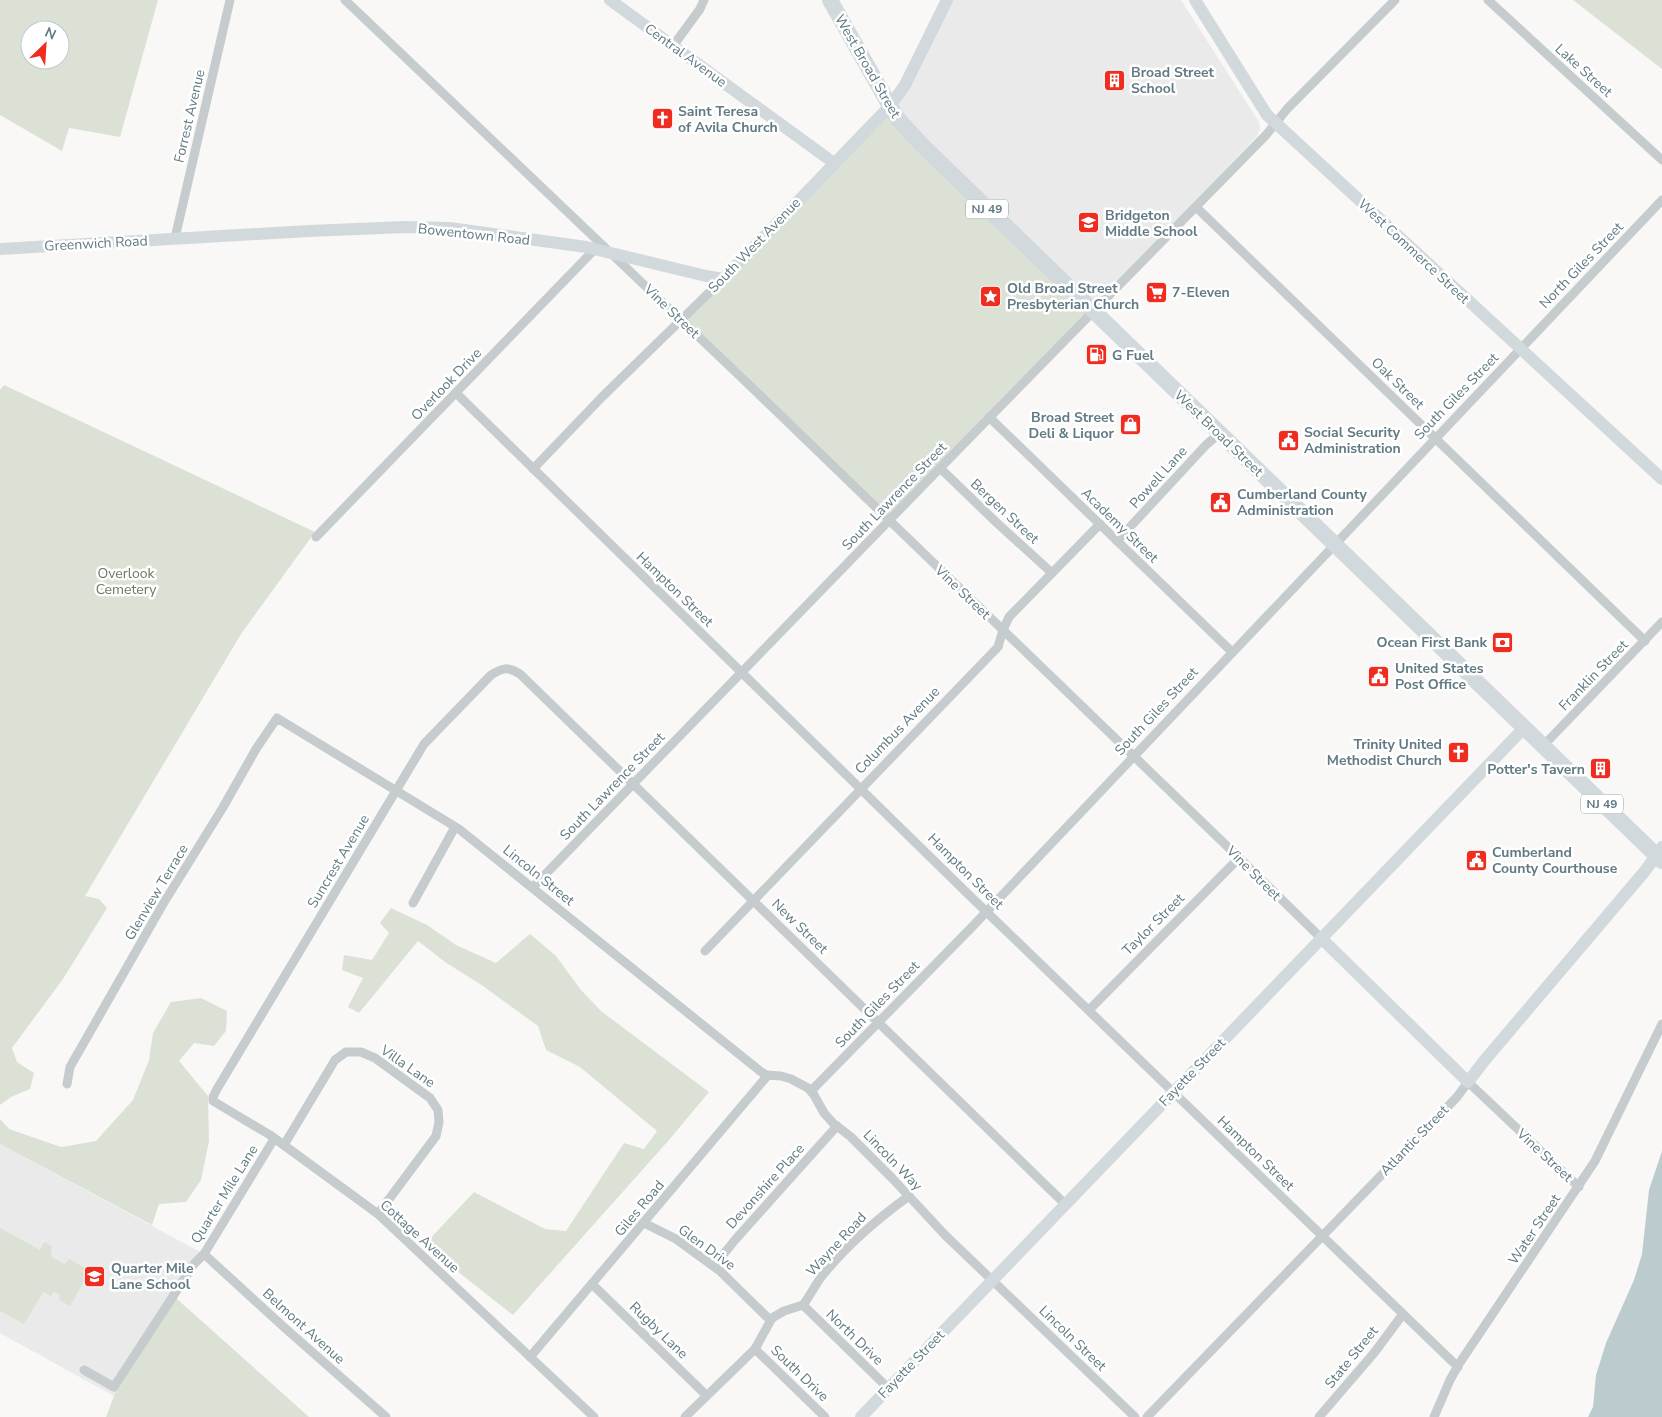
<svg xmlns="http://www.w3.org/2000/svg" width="1662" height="1417" viewBox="0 0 1662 1417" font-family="'Nunito Sans',sans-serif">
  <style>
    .built { fill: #e9eae9 }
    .green { fill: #dce1d6; fill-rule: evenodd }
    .water { fill: #bcccce }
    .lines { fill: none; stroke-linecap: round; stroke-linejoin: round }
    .street { stroke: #c6cbce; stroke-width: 9 }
    .secondary { stroke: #d2d9dc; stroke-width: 12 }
    .highway { stroke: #d2d9dc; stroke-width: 16 }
    .labels { text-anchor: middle; stroke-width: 5; stroke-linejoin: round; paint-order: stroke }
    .shield { fill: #fff; stroke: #90a2a8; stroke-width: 1 }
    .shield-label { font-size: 12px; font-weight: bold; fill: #617a83 }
    .street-label { font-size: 14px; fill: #617a83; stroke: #fff }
    .poi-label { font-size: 14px; font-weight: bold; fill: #617a83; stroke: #fff; text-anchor: start }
    .park-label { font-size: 14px; fill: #6a7a61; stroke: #fff }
  </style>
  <rect width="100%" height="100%" fill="#f9f8f6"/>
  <g class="built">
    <polygon points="947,0 1181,0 1259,122 1260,130 1257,136 1093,311 890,106"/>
    <polygon points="0,1144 204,1254 114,1396 0,1333"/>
  </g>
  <g class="green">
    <path d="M0,0H158L120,137L69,128L62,151L0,115ZM30,30H60V60H30Z"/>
    <polygon points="1573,0 1662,0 1662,69"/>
    <polygon points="890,106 1093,311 888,521 681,320"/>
    <polygon points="4,385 315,532 241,634 85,896 99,899 107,908 63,979 12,1048 17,1062 34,1073 30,1089 11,1097 0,1105 0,390"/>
    <polygon points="391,908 427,925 456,945 496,963 530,934 556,956 581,990 601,1011 709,1092 669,1140 513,1315 424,1245 474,1192 545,1229 566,1231 624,1143 644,1149 657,1131 580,1067 546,1050 538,1026 483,986 445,962 418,941 359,1013 348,1007 363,978 342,970 344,955 372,960 389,933 380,923"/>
    <polygon points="201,998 227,1011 226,1031 214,1046 194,1043 179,1061 208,1096 209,1141 201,1180 186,1202 159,1204 152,1225 0,1144 0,1119 9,1129 61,1147 96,1141 133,1100 149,1060 153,1033 171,1002"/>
    <polygon points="0,1228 40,1250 44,1242 52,1246 51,1249 52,1257 64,1264 66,1263 69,1259 90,1271 70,1306 59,1300 60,1295 54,1292 51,1296 43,1292 24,1324 0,1311"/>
    <polygon points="176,1298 309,1417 106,1417 114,1396"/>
  </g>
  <polygon class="water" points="1662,1151 1662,1417 1588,1417 1593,1407 1596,1375 1606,1343 1634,1280 1642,1254 1649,1190"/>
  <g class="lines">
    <g class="street">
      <polyline points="345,0 743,379 1231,850 1321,938"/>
      <polyline points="1488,0 1662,160"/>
      <polyline points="673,46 700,9 704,0"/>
      <polyline points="1196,207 1645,641"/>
      <polyline points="175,238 230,0"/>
      <polyline points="456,393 968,894 1458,1367"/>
      <polyline points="989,417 1232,652"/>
      <polyline points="940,468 997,523 1052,573"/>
      <polyline points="533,469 603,396 723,279"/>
      <polyline points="316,537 595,249"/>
      <polyline points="1117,541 1206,445 1220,433"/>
      <polyline points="1543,746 1662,622"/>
      <polyline points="533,887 940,468 1266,135 1287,109 1395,0"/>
      <polyline points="413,903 455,827"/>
      <polyline points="705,951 998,647 1003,630 1009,617 1100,524"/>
      <polyline points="1089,1010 1239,858"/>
      <polyline points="67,1084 70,1067 163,904 222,809 256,749 277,718 459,829 760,1071 766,1075 781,1076 791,1079 808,1088 814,1095 824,1113 833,1123 851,1137 892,1178 945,1235 1135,1417"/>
      <polyline points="811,1091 971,928 1662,200"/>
      <polyline points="284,1145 335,1060 346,1052 361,1052 375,1058 430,1098 438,1110 439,1122 436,1136 378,1214"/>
      <polyline points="644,1223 676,1239 720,1271 770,1320"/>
      <polyline points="204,1254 286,1329 386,1417"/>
      <polyline points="714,1266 735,1240 837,1126"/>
      <polyline points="592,1284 706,1395"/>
      <polyline points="803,1305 888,1388"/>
      <polyline points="755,1349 825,1417"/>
      <polyline points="530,1357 768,1075"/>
      <polyline points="84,1370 114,1387 194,1264 204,1254 274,1139"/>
      <path d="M594,1417L378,1214L270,1135L213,1101V1097L217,1089L424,744L491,675C502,668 508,666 520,674L1065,1204"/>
      <path d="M685,1417L755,1349L772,1318L784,1311L803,1305C810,1296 815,1285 822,1276C847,1245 877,1219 909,1196"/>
      <polyline points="1147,1417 1457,1097 1468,1082 1579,1187"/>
      <polyline points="1319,1417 1374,1353 1403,1314"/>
      <polyline points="1434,1417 1450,1380 1459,1364 1595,1161 1662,1024"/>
    </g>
    <g class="secondary">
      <polyline points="610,0 834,163"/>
      <polyline points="1195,0 1267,115 1662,479"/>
      <polyline points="0,249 309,231 405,227 450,228 586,247 706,276 723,279 890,106 905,85 947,0"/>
      <polyline points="1321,938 1468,1082 1484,1061 1645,871 1662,847"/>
      <polyline points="861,1417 1524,728"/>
    </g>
    <polyline class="highway" points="830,0 890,106 897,118 923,146 1662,861"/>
  </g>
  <defs>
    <symbol id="building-square" viewBox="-11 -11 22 22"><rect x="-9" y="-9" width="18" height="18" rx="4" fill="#ee2d20" stroke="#fff"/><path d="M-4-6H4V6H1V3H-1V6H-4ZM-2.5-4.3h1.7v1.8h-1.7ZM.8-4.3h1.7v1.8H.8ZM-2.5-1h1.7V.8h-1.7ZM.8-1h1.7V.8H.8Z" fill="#fff"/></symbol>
    <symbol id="church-square" viewBox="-11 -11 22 22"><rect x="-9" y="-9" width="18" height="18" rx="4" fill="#ee2d20" stroke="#fff"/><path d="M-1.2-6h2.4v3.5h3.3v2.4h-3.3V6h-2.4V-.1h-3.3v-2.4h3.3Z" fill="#fff"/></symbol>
    <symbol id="school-square" viewBox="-11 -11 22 22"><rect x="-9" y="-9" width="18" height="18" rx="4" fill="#ee2d20" stroke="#fff"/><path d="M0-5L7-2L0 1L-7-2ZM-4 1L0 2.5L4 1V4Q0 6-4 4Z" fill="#fff"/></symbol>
    <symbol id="supermarket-square" viewBox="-11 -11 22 22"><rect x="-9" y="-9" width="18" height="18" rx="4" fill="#ee2d20" stroke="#fff"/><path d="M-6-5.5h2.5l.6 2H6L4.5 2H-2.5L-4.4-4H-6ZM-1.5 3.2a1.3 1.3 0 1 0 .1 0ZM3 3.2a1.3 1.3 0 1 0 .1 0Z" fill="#fff"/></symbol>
    <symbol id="sight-square" viewBox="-11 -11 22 22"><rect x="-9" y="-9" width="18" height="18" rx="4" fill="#ee2d20" stroke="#fff"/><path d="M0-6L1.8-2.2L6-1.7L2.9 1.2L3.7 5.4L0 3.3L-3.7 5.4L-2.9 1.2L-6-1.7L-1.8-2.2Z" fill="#fff"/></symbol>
    <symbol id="fuel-square" viewBox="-11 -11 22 22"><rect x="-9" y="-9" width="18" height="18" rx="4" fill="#ee2d20" stroke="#fff"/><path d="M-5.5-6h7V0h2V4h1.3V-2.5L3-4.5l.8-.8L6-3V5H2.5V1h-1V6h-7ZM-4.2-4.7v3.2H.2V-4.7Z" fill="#fff"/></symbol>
    <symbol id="shop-square" viewBox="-11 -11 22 22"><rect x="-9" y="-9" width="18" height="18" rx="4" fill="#ee2d20" stroke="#fff"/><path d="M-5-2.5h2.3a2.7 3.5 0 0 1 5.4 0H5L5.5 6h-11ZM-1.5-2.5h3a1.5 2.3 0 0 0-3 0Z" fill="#fff"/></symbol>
    <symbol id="civic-square" viewBox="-11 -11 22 22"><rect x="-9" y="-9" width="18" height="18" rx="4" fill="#ee2d20" stroke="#fff"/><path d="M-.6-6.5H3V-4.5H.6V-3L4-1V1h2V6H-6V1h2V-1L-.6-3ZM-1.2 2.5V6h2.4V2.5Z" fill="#fff"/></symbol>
    <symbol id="bank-square" viewBox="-11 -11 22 22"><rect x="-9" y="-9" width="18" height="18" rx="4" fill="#ee2d20" stroke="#fff"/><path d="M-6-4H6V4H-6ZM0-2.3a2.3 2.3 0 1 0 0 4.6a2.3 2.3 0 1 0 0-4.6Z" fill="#fff"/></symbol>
  </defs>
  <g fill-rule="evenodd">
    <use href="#building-square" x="1102" y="68" width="25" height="25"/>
    <use href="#church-square" x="650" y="106" width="25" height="25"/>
    <use href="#school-square" x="1076" y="210" width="25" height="25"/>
    <use href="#supermarket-square" x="1144" y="280" width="25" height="25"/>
    <use href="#sight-square" x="978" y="284" width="25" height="25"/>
    <use href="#fuel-square" x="1084" y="342" width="25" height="25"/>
    <use href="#shop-square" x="1118" y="412" width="25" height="25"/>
    <use href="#civic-square" x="1276" y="428" width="25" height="25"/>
    <use href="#civic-square" x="1208" y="490" width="25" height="25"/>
    <use href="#bank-square" x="1490" y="630" width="25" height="25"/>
    <use href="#civic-square" x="1366" y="664" width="25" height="25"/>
    <use href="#church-square" x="1446" y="740" width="25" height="25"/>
    <use href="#building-square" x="1588" y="756" width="25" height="25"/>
    <use href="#civic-square" x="1464" y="848" width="25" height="25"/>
    <use href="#school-square" x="82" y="1264" width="25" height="25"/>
  </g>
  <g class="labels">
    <g class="shield">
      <rect x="966" y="199.5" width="42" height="19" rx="4"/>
      <rect x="1581" y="794.5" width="42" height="19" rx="4"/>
    </g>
    <g class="shield-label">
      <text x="987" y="213">NJ 49</text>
      <text x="1602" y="808">NJ 49</text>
    </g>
    <g class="street-label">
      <text transform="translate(686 55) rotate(36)" y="5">Central Avenue</text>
      <text transform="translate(868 66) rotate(60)" y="5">West Broad Street</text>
      <text transform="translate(1584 70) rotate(42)" y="5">Lake Street</text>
      <text transform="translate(189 116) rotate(-77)" y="5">Forrest Avenue</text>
      <text transform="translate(474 234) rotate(6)" y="5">Bowentown Road</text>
      <text transform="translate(96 243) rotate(-3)" y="5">Greenwich Road</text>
      <text transform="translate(754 245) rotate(-46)" y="5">South West Avenue</text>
      <text transform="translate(1414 251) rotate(43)" y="5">West Commerce Street</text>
      <text transform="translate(1581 265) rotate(-46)" y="5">North Giles Street</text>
      <text transform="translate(672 311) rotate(44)" y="5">Vine Street</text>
      <text transform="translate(1398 383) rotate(44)" y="5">Oak Street</text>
      <text transform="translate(446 384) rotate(-46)" y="5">Overlook Drive</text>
      <text transform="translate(1456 396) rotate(-46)" y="5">South Giles Street</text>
      <text transform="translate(1219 433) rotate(44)" y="5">West Broad Street</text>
      <text transform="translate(1158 477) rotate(-48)" y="5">Powell Lane</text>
      <text transform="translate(894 496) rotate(-46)" y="5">South Lawrence Street</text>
      <text transform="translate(1005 511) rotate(43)" y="5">Bergen Street</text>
      <text transform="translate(1120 525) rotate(44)" y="5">Academy Street</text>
      <text transform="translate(675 589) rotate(44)" y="5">Hampton Street</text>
      <text transform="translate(963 592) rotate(44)" y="5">Vine Street</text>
      <text transform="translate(1593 675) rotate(-46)" y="5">Franklin Street</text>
      <text transform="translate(1156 711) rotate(-47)" y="5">South Giles Street</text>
      <text transform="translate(897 730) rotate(-46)" y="5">Columbus Avenue</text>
      <text transform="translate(612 786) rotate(-46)" y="5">South Lawrence Street</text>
      <text transform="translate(338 861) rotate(-59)" y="5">Suncrest Avenue</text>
      <text transform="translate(966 871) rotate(45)" y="5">Hampton Street</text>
      <text transform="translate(1254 873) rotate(45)" y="5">Vine Street</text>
      <text transform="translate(539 875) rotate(39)" y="5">Lincoln Street</text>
      <text transform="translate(156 892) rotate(-59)" y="5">Glenview Terrace</text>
      <text transform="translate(1153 924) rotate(-45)" y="5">Taylor Street</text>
      <text transform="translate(800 926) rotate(44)" y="5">New Street</text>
      <text transform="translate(877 1004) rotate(-46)" y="5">South Giles Street</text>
      <text transform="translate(408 1066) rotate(35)" y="5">Villa Lane</text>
      <text transform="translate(1192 1072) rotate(-46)" y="5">Fayette Street</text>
      <text transform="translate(1414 1140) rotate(-46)" y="5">Atlantic Street</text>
      <text transform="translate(1256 1153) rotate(44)" y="5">Hampton Street</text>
      <text transform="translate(1545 1155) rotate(43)" y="5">Vine Street</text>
      <text transform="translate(893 1160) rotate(46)" y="5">Lincoln Way</text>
      <text transform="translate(765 1186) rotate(-48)" y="5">Devonshire Place</text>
      <text transform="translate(224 1194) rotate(-58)" y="5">Quarter Mile Lane</text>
      <text transform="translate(639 1208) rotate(-50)" y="5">Giles Road</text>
      <text transform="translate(1534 1229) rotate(-56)" y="5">Water Street</text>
      <text transform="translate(420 1236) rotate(42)" y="5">Cottage Avenue</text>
      <text transform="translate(836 1244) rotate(-47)" y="5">Wayne Road</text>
      <text transform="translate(707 1247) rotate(36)" y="5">Glen Drive</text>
      <text transform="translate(304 1326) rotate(42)" y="5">Belmont Avenue</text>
      <text transform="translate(659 1330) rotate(44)" y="5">Rugby Lane</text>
      <text transform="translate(855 1337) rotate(44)" y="5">North Drive</text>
      <text transform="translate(1073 1338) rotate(44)" y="5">Lincoln Street</text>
      <text transform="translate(1351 1357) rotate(-51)" y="5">State Street</text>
      <text transform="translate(911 1364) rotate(-46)" y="5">Fayette Street</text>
      <text transform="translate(800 1373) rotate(44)" y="5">South Drive</text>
    </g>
    <g class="poi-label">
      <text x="1131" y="77">Broad Street<tspan x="1131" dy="16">School</tspan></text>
      <text x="678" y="116">Saint Teresa<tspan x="678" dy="16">of Avila Church</tspan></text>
      <text x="1105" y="220">Bridgeton<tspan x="1105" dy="16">Middle School</tspan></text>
      <text x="1007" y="293">Old Broad Street<tspan x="1007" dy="16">Presbyterian Church</tspan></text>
      <text x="1172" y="297">7-Eleven</text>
      <text x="1112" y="360">G Fuel</text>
      <text x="1114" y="422" text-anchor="end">Broad Street<tspan x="1114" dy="16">Deli &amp; Liquor</tspan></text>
      <text x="1304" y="437">Social Security<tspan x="1304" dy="16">Administration</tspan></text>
      <text x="1237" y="499">Cumberland County<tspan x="1237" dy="16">Administration</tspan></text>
      <text x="1487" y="647" text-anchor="end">Ocean First Bank</text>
      <text x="1395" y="673">United States<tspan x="1395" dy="16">Post Office</tspan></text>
      <text x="1442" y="749" text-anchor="end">Trinity United<tspan x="1442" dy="16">Methodist Church</tspan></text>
      <text x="1585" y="774" text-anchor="end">Potter's Tavern</text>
      <text x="1492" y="857">Cumberland<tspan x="1492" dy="16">County Courthouse</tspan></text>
      <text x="111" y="1273">Quarter Mile<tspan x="111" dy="16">Lane School</tspan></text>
    </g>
    <g class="park-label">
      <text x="126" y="578">Overlook<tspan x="126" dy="16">Cemetery</tspan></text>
    </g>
  </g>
  <g transform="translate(45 45) rotate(25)"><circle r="24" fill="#ffffff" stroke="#c0cacd"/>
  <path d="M0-4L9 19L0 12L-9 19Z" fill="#ee2d20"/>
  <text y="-8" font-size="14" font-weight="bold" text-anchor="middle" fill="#617a83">N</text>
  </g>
</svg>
